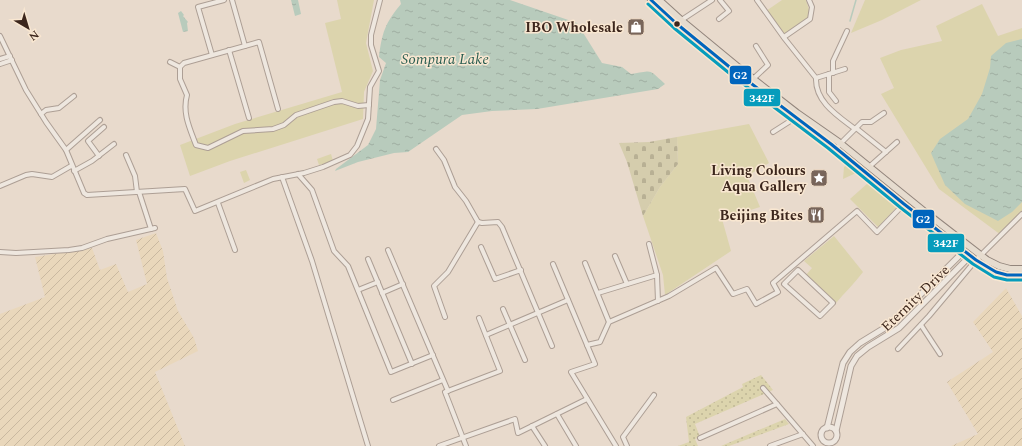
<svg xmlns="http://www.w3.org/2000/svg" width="1022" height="446" viewBox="0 0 1022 446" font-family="Spectral,serif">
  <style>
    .farmland { fill: url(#farmland-furrows) }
    .green { fill: #dcd4ad }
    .cemetery { fill: url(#cemetery-stones) }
    .garden { fill: url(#garden-dots) }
    .water { fill: url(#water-ripples) }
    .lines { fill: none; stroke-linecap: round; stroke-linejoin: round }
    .stream { stroke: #b8cbbc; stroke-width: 1.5 }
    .minor-casing { stroke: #ad9f95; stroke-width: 6 }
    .tertiary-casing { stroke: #ad9f95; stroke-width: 7 }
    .primary-casing { stroke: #92857c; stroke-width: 8 }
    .minor { stroke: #eee7df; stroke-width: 4 }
    .tertiary { stroke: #eee7df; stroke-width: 5 }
    .primary { stroke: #e6dccf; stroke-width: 6 }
    .bus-1-casing { stroke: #f9e7d1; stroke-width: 6 }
    .bus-2-casing { stroke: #f9e7d1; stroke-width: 6 }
    .bus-1 { stroke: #0065bd; stroke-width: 3 }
    .bus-2 { stroke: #069cbc; stroke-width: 3 }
    .bus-dot { fill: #3c261c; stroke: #f9e7d1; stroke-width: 1.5 }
    .labels { text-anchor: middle; stroke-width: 3; stroke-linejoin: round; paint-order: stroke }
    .poi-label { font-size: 14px; font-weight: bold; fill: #3c261c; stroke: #f9e7d1; text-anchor: end }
    .street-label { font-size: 14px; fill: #3c261c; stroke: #f9e7d1 }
    .water-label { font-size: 15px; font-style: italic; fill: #2a5e51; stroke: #f9e7d1 }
    .line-badge { stroke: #f9e7d1; stroke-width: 1.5 }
    .badge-label { font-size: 11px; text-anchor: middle; font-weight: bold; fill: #fff }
  </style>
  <defs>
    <pattern id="farmland-furrows" width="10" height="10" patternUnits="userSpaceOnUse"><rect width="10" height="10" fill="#e9d7bb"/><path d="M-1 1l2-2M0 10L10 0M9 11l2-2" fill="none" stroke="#c9b8a0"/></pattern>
    <pattern id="cemetery-stones" width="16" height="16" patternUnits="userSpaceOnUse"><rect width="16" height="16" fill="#d5cdad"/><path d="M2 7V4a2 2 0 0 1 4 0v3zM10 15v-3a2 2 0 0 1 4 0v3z" fill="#b8b094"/></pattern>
    <pattern id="garden-dots" width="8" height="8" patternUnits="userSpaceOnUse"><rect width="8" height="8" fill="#dcd4ad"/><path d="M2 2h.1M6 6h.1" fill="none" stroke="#beb694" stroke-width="1.8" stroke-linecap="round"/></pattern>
    <pattern id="water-ripples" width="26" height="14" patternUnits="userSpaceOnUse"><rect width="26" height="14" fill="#b8cbbc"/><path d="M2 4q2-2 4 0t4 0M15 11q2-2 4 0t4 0" fill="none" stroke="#9faea1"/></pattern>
  </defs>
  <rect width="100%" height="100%" fill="#e8dacc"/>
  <g class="farmland">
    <polygon points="156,233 163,251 167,278 178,311 194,338 198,351 155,372 185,446 0,446 0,314 45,297 35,257 92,248 100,270 116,264 128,292 147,284 136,240"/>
    <polygon points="1006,288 1022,316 1022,446 951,446 978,434 947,382 993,352 973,322"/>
  </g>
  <g class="green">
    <polygon points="337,0 374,0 366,43 373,71 364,92 363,119 230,161 190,176 180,145 235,124 342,92 325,23 341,19"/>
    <path d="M782,0H806C807,4 811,12 809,16C806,22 791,30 785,34L782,32L766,11Z"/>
    <polygon points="865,0 921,0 882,20 851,33"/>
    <polygon points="982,4 998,36 1022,28 1022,212 1001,235 939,189 881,94 894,88 880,58 901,50 942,41 936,26"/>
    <polygon points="749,124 769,163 747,176 760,207 722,219 731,251 665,295 663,275 643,216 660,187 678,164 677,137"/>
    <polygon points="331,154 333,161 319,165 317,159"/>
    <polygon points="847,165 856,173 843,179 844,167"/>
    <polygon points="246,170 250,180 244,183 240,172"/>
    <polygon points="868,183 897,207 878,227 850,199"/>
    <path d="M834,236L863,272C855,283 844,293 836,303L806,275L812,268L804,261Z"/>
  </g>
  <polygon class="cemetery" points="677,137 678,164 660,187 643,216 627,162 619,143 649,142"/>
  <g class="garden">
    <polygon points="761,375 773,390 695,424 700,437 695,439 698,446 678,446 689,442 686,417 743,387 742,384"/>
    <polygon points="785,419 789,424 729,446 721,446"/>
  </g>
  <g class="water">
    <polygon points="291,0 298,0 301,14 295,16"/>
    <path d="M400,0H510L577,23L602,63L622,67L631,74C654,71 647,68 665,84L658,89L537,109L492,111L462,115L408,152L394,153L358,162L335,171L336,169L368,145L376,129L380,80L386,63L379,57C382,33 385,23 401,4Z"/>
    <polygon points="181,11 184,15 183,16 188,22 187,23 188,31 183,32 178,13"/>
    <polygon points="1022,39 1022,202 1012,212 998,221 965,204 945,185 931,153 940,139 968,119 982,94 990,68 991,56 1006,43"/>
  </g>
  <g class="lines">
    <polyline class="stream" points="850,21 856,0"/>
    <defs>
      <g id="minor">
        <polyline points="232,0 245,46"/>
        <path d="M757,0L785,39L816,78C815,102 838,116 855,129"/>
        <polyline points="719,19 729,11 720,0"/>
        <polyline points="680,21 712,0"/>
        <polyline points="0,36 26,90 46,122 66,150 84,193 87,195 185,189 195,211 273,179 304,173 323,167 350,155 357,146 368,119 370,87 379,71 371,45 371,35 380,0"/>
        <polyline points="784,37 810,19 812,7 809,0"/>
        <polyline points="229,50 249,118"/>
        <polyline points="212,55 198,7 224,0"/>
        <polyline points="0,59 10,56"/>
        <polyline points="170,62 180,67"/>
        <polyline points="0,64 12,60"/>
        <polyline points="833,73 833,61 847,31"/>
        <polyline points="829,74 829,92 836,101"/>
        <polyline points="816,78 845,69"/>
        <polyline points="753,79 768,65 756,46"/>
        <path d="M278,109L259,42L184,63L180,67V79L187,95C182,113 190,129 196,145L208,148L243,131L273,129L284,125L296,115L334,102L342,101L358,106L369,105"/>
        <polyline points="41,114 46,110 59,108 74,96"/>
        <polyline points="856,128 886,152"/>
        <polyline points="773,132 795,118"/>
        <polyline points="839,145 862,122 871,122 884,113"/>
        <polyline points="436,149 444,160 455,187 466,201 478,222"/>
        <polyline points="66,150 100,120"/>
        <polyline points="126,155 135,176 137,192"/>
        <polyline points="99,156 88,141 104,127"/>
        <polyline points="869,167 897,142"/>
        <polyline points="74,171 92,161 114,144"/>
        <polyline points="298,174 312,190 334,251 348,266 391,372 433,355"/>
        <polyline points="282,177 312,261 368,446"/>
        <polyline points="0,186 26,175 32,174 52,177 71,166"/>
        <polyline points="139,192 151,229"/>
        <polyline points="218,203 235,250"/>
        <polyline points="478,222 482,223 498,222 502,227 552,346"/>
        <polyline points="649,244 657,275 658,301"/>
        <polyline points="481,247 495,279 521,270"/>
        <polyline points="388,250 448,391"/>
        <polyline points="0,252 16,253 69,250 82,248 107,239 155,228"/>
        <polyline points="615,256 627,284"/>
        <polyline points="368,259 412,364"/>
        <polyline points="585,263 609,322"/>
        <polyline points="553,264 595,364 571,372 616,446"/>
        <polygon points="798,270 833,303 820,316 784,284"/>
        <polyline points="358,290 378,282"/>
        <polyline points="382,293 403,284"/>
        <polyline points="598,293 657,275"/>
        <polyline points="503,309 525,360"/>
        <polyline points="445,317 434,286 448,272 478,222"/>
        <polyline points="921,325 940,354"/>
        <polyline points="486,335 568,300"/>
        <polyline points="587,345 600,342 609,322 669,296 716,268 733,294 747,289 756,304 778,292 773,283 857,211 877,232 904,204"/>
        <polyline points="898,349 929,316 976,260 1022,214"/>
        <polyline points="763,388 777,404"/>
        <polyline points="393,400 443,380"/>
        <polyline points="557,414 576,446"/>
        <polyline points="532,426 545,446"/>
        <polyline points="700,438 777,404 813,446"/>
        <polyline points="439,446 515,419 518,433 587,399"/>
        <polyline points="466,446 445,392 500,371 479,318"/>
        <polyline points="627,446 623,437 654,395"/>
        <polyline points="770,446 803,434"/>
      </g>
      <g id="tertiary">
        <circle cx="829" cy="435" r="8"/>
        <polyline points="827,428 843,363 850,352 860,343 891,324 964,251"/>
        <polyline points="836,431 851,366 857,356 868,347 899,328 970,256"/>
      </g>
      <g id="primary">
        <polyline points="651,0 677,24 732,69 831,144 904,204 976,260 996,272 1007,275 1022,275"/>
        <polyline points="659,0 681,20 738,67 797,113 840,143 925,212 987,260 999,266 1010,269 1022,269"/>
      </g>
    </defs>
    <use href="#minor" class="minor-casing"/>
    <use href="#tertiary" class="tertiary-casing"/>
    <use href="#primary" class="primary-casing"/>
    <use href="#minor" class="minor"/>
    <use href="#tertiary" class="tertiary"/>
    <use href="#primary" class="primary"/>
    <defs>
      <polyline id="bus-1" points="651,0 677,24 732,69 831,144 904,204 976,260 996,272 1007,275 1022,275"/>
      <polyline id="bus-2" points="648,4 674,28 729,73 828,148 901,208 973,264 994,277 1007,280 1022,280"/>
    </defs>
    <use href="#bus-1" class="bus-1-casing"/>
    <use href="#bus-2" class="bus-2-casing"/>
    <use href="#bus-1" class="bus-1"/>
    <use href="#bus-2" class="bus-2"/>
  </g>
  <defs>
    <symbol id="shop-square" viewBox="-11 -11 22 22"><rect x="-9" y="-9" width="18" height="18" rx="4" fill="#78655a" stroke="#f9e7d1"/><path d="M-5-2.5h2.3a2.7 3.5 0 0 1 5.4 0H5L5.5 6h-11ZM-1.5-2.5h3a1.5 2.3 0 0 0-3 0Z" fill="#fff"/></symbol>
    <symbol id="sight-square" viewBox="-11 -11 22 22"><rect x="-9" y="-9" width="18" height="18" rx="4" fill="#78655a" stroke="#f9e7d1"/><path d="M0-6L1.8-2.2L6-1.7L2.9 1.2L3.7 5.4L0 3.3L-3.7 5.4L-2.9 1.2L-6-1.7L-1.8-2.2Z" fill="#fff"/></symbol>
    <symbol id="restaurant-square" viewBox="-11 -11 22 22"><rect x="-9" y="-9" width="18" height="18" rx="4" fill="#78655a" stroke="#f9e7d1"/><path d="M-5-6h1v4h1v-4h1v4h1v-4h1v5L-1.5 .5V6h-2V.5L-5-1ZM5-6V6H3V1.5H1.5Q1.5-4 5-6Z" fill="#fff"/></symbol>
  </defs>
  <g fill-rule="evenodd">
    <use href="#shop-square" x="626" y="17" width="20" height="20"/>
    <use href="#sight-square" x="809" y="168" width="20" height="20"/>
    <use href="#restaurant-square" x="806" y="205" width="20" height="20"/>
  </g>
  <circle class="bus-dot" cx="677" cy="24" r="3.5"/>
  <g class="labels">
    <g class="poi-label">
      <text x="623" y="32">IBO Wholesale</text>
      <text x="806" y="175">Living Colours<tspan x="806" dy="16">Aqua Gallery</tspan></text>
      <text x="803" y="220">Beijing Bites</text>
    </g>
    <g class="street-label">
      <text transform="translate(915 298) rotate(-44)" y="5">Eternity Drive</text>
    </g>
    <g class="water-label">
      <text x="445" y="64">Sompura Lake</text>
    </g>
  </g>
  <g class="line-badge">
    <rect x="729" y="65" width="23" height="20" rx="4" fill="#0065bd"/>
    <rect x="743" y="88" width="38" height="19" rx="4" fill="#069cbc"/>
    <rect x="912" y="209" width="23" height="20" rx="4" fill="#0065bd"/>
    <rect x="927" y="233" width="38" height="20" rx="4" fill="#069cbc"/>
  </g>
  <g class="badge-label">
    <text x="740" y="79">G2</text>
    <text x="762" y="102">342F</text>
    <text x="923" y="223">G2</text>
    <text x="946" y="247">342F</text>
  </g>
  <g transform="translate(28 28) rotate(142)" stroke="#f9e7d1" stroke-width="3" paint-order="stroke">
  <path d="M0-3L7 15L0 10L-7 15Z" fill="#3c261c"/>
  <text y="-6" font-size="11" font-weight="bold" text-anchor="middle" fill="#3c261c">N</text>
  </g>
</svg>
